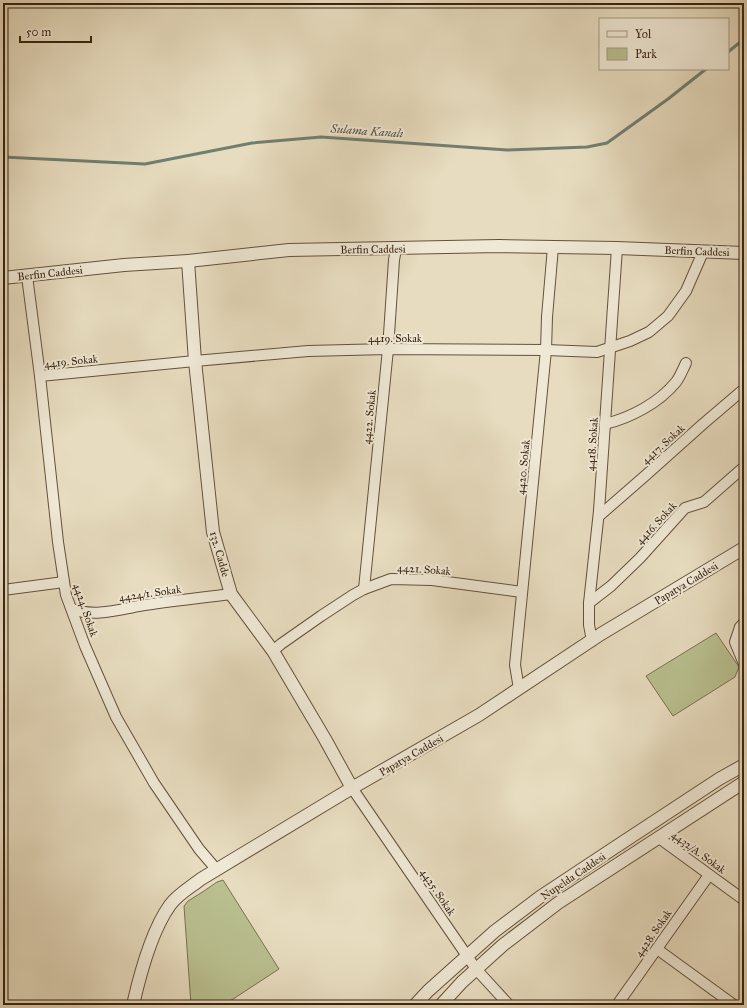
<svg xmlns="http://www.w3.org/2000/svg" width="747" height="1008" viewBox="0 0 747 1008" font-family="'IM FELL Great Primer',serif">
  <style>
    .green { fill: #b9bf8f; stroke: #797150 }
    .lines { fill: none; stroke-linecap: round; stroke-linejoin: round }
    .stream { stroke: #717f71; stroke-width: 3 }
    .minor-casing { stroke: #64513c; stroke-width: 12 }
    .tertiary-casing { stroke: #64513c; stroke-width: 14 }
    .minor { stroke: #efe8d5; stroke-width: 10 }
    .tertiary { stroke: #efe8d5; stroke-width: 12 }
    .labels { text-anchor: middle; stroke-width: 4; stroke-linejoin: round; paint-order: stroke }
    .street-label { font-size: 11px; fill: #392310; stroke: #efe8d5 }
    .water-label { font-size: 12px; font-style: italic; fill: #555140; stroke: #efe8d5 }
  </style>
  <rect width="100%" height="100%" fill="#e7dcbf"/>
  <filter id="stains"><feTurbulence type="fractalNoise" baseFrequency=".005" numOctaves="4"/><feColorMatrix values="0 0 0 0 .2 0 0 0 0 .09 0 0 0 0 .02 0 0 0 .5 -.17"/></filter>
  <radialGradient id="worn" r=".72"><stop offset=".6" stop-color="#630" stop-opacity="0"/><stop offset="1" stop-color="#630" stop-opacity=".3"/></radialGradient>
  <g class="green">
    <polygon points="716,633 739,667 735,677 673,716 646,676"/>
    <polygon points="223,880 279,969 224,1005 191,1005 184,906 188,901 204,891 217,882"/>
  </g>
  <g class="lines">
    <g class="stream">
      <polyline points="728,52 744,39"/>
      <polyline points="3,157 145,164 252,143 321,137 507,150 587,147 607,143 668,99 706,69"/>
    </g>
    <defs>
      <g id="minor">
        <polyline points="27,276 40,376 58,542 66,595 85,646 116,717 154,783 199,849 216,869"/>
        <polyline points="40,376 195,361 308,351 388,349 546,350 597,352 630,341 649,332 668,316 686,291 703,252"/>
        <path d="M605,424C630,418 659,403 676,382C680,377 683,369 686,363"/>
        <polyline points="599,516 646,475 703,424 744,389"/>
        <polyline points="364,589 388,349 394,260 396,249"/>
        <polyline points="3,590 64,582"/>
        <polyline points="589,603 611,586 640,558 685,508 704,502 744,467"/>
        <path d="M72,609C94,617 117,610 139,606C170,601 201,598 231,594"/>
        <polyline points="744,623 740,627 735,642 744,664"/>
        <polyline points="592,641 589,625 589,603 599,511 617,248"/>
        <polyline points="273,651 281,644 321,616 353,595 364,589 391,579 432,580 522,592"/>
        <polyline points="519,689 515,665 546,350 547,317 553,247"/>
        <polyline points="352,788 476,969 509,1005"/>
        <polyline points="659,838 744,900"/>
        <polyline points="657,949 734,1005"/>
        <polyline points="617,1005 709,875"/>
      </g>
      <g id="tertiary">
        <polyline points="188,261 195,361 213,532 231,594 273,651 325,739 352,788"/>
        <polyline points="3,278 124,265 188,261 289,250 499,246 617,248 744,253"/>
        <path d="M133,1005C140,974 152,930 170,905C178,894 191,887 201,879L352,788L479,715L601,634L744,548"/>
        <polyline points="415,1005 428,991 495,931 540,897 611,850 719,779 744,765"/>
        <polyline points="441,1005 462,982 503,945 558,903 744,782"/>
      </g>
    </defs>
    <use href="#minor" class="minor-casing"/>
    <use href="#tertiary" class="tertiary-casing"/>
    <use href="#minor" class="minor"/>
    <use href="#tertiary" class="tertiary"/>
  </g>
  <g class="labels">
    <g class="street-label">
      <text transform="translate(373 249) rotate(-1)" y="4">Berfin Caddesi</text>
      <text transform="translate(697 251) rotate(2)" y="4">Berfin Caddesi</text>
      <text transform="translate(50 273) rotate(-6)" y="4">Berfin Caddesi</text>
      <text x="395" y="342">4419. Sokak</text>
      <text transform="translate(71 361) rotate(-6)" y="4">4419. Sokak</text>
      <text transform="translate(369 417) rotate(-84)" y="4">4422. Sokak</text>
      <text transform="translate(592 444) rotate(-86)" y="4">4418. Sokak</text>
      <text transform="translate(663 444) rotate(-42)" y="4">4417. Sokak</text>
      <text transform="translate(523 467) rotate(-84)" y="4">4420. Sokak</text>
      <text transform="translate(656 523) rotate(-47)" y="4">4416. Sokak</text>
      <text transform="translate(220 554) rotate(74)" y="4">132. Cadde</text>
      <text transform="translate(424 569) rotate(4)" y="4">4421. Sokak</text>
      <text transform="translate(686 583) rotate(-31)" y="4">Papatya Caddesi</text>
      <text transform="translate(150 593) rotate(-8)" y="4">4424/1. Sokak</text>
      <text transform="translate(86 610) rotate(71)" y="4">4424. Sokak</text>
      <text transform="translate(411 755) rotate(-30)" y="4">Papatya Caddesi</text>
      <text transform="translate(699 852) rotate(36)" y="4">4432/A. Sokak</text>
      <text transform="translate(573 876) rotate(-34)" y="4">Nupelda Caddesi</text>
      <text transform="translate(438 892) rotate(56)" y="4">4425. Sokak</text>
      <text transform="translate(653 933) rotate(-55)" y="4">4428. Sokak</text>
    </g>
    <g class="water-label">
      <text transform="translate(367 131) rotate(4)" y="4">Sulama Kanalı</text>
    </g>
  </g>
  <rect width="747" height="1008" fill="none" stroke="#e7dcbf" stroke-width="16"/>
  <rect x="4" y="4" width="739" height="1000" fill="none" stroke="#392310" stroke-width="2"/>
  <rect x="8" y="8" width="731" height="992" fill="none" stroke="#392310"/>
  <rect x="599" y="18" width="130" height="52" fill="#efe8d5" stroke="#a69986"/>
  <rect x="607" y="31" width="20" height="6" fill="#efe8d5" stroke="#a69986"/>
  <text x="635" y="38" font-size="12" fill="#392310">Yol</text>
  <rect x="607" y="48" width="20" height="12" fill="#b9bf8f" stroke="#a69986"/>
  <text x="635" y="58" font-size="12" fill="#392310">Park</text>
  <path d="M20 36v6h71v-6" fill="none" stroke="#392310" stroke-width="2"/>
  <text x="26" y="36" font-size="12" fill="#392310" stroke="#efe8d5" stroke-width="3" paint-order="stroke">50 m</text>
  <rect width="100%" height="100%" filter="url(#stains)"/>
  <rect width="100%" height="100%" fill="url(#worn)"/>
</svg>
